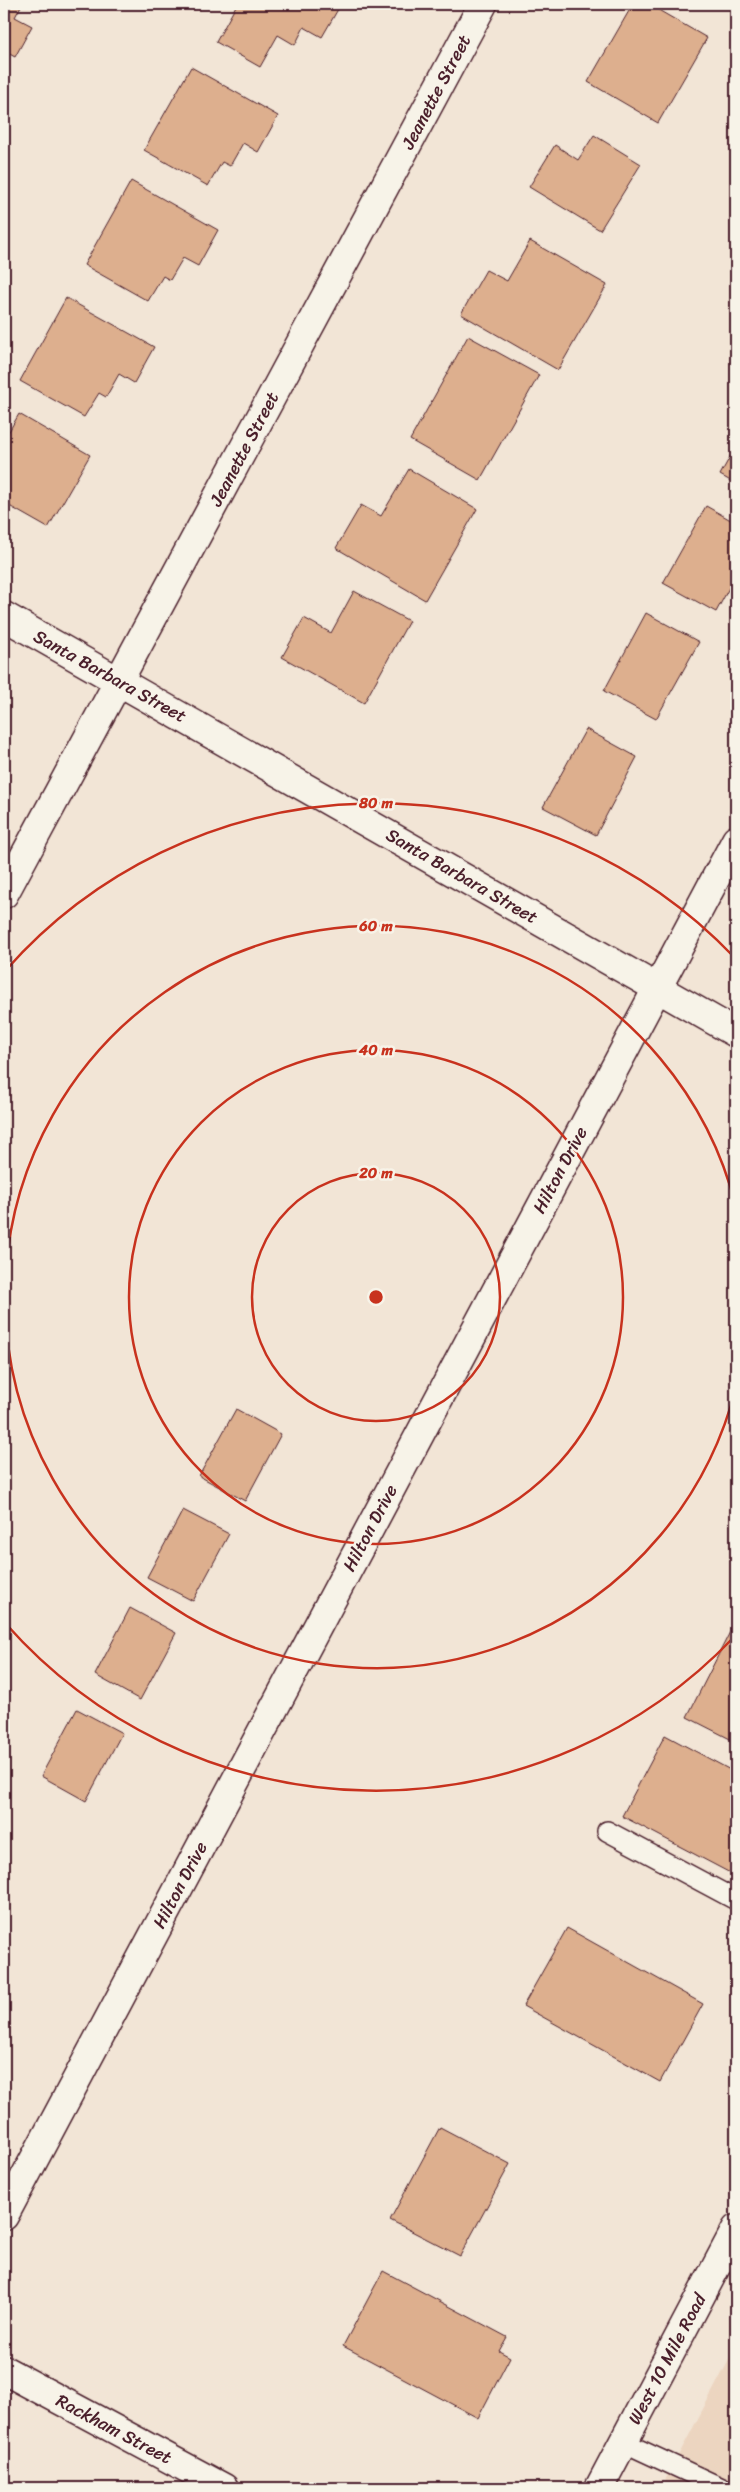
<svg xmlns="http://www.w3.org/2000/svg" width="740" height="2492" viewBox="0 0 740 2492" font-family="Sriracha,sans-serif">
  <style>
    .built { fill: #ecd5c0 }
    .building { fill: #ddaf8e; stroke: #4a1f2b }
    .lines { fill: none; stroke-linecap: round; stroke-linejoin: round }
    .lane-casing { stroke: #4a1f2b; stroke-width: 22 }
    .street-casing { stroke: #4a1f2b; stroke-width: 31 }
    .secondary-casing { stroke: #4a1f2b; stroke-width: 31 }
    .lane { stroke: #f7f3e8; stroke-width: 19 }
    .street { stroke: #f7f3e8; stroke-width: 28 }
    .secondary { stroke: #f7f3e8; stroke-width: 28 }
    .ring { fill: none; stroke: #c8321e; stroke-width: 2.5 }
    .labels { text-anchor: middle; stroke-width: 5; stroke-linejoin: round; paint-order: stroke }
    .street-label { font-size: 18px; fill: #4a1f2b; stroke: #f7f3e8 }
    .centre { fill: #c8321e; stroke: #f7f3e8; stroke-width: 2.5 }
    .ring-label { font-size: 15px; text-anchor: middle; font-weight: bold; fill: #c8321e; stroke: #f7f3e8; stroke-width: 5; stroke-linejoin: round; paint-order: stroke }
  </style>
  <rect width="100%" height="100%" fill="#f2e5d6"/>
  <filter id="ink" filterUnits="userSpaceOnUse"><feTurbulence type="fractalNoise" baseFrequency=".02" numOctaves="2"/><feDisplacementMap in="SourceGraphic" scale="10" xChannelSelector="R" yChannelSelector="G"/><feConvolveMatrix kernelMatrix="1 2 1 2 8 2 1 2 1" color-interpolation-filters="sRGB"/></filter>
  <g filter="url(#ink)">
    <polygon class="built" points="736,2347 736,2488 661,2488"/>
    <g class="building">
      <polygon points="4,4 22,4 15,17 32,26 15,57 4,51"/>
      <polygon points="237,4 341,4 322,37 304,27 295,45 278,35 260,67 216,42"/>
      <polygon points="633,4 648,4 707,38 658,123 588,82"/>
      <polygon points="191,67 278,116 258,152 243,143 230,166 222,162 208,186 144,150"/>
      <polygon points="594,135 641,164 600,230 529,187 555,145 578,160"/>
      <polygon points="131,181 218,230 198,266 183,258 170,280 163,276 148,301 84,265"/>
      <polygon points="530,241 607,285 558,370 461,314 486,270 507,281"/>
      <polygon points="66,298 154,347 134,383 119,374 106,397 99,393 84,417 20,381"/>
      <polygon points="468,336 539,375 480,480 410,440"/>
      <polygon points="19,414 90,455 48,528 4,503 4,440"/>
      <polygon points="736,446 736,484 720,475"/>
      <polygon points="409,469 477,509 425,600 336,548 361,505 381,516"/>
      <polygon points="706,506 736,523 736,575 716,612 663,583"/>
      <polygon points="354,591 409,621 364,703 282,657 304,618 331,633"/>
      <polygon points="646,613 699,642 656,719 604,691"/>
      <polygon points="586,729 637,757 596,835 543,807"/>
      <polygon points="236,1409 281,1434 245,1501 199,1476"/>
      <polygon points="183,1510 229,1534 193,1601 147,1577"/>
      <polygon points="130,1608 176,1633 140,1700 95,1675"/>
      <polygon points="736,1620 736,1742 687,1717"/>
      <polygon points="77,1709 122,1733 86,1801 41,1776"/>
      <polygon points="665,1735 736,1773 736,1876 622,1816"/>
      <polygon points="567,1928 703,2004 660,2082 523,2006"/>
      <polygon points="440,2127 510,2164 460,2256 390,2220"/>
      <polygon points="383,2271 507,2337 499,2351 510,2357 478,2418 343,2346"/>
    </g>
    <g class="lines">
      <defs>
        <g id="lane">
          <polyline points="607,1831 736,1900"/>
          <polyline points="623,2442 722,2488"/>
        </g>
        <g id="street">
          <polyline points="4,616 736,1033"/>
          <polyline points="4,894 483,4"/>
          <polyline points="4,2216 736,840"/>
          <polyline points="4,2370 224,2488"/>
        </g>
        <polyline id="secondary" points="599,2488 736,2229"/>
      </defs>
      <use href="#lane" class="lane-casing"/>
      <use href="#street" class="street-casing"/>
      <use href="#secondary" class="secondary-casing"/>
      <use href="#lane" class="lane"/>
      <use href="#street" class="street"/>
      <use href="#secondary" class="secondary"/>
    </g>
  </g>
  <g class="ring">
    <circle cx="376" cy="1297" r="124"/>
    <circle cx="376" cy="1297" r="247"/>
    <path d="M736 1387A371 371 0 1 1 736 1207"/>
    <path d="M734 1637A494 494 0 0 1 6 1624M6 970A494 494 0 0 1 734 957"/>
  </g>
  <g class="labels">
    <g class="street-label">
      <text transform="translate(436 92) rotate(-62)" y="6">Jeanette Street</text>
      <text transform="translate(244 449) rotate(-62)" y="6">Jeanette Street</text>
      <text transform="translate(110 676) rotate(29)" y="6">Santa Barbara Street</text>
      <text transform="translate(462 876) rotate(30)" y="6">Santa Barbara Street</text>
      <text transform="translate(560 1170) rotate(-62)" y="6">Hilton Drive</text>
      <text transform="translate(370 1528) rotate(-62)" y="6">Hilton Drive</text>
      <text transform="translate(180 1885) rotate(-62)" y="6">Hilton Drive</text>
      <text transform="translate(667 2359) rotate(-62)" y="6">West 10 Mile Road</text>
      <text transform="translate(114 2429) rotate(28)" y="6">Rackham Street</text>
    </g>
  </g>
  <circle cx="376" cy="1297" r="8" class="centre"/>
  <g class="ring-label">
    <text x="376" y="808">80 m</text>
    <text x="376" y="931">60 m</text>
    <text x="376" y="1055">40 m</text>
    <text x="376" y="1178">20 m</text>
  </g>
  <rect width="740" height="2492" fill="none" stroke="#f7f3e8" stroke-width="20"/>
  <rect x="10" y="10" width="720" height="2472" fill="none" stroke="#4a1f2b" stroke-width="2" filter="url(#ink)"/>
</svg>
